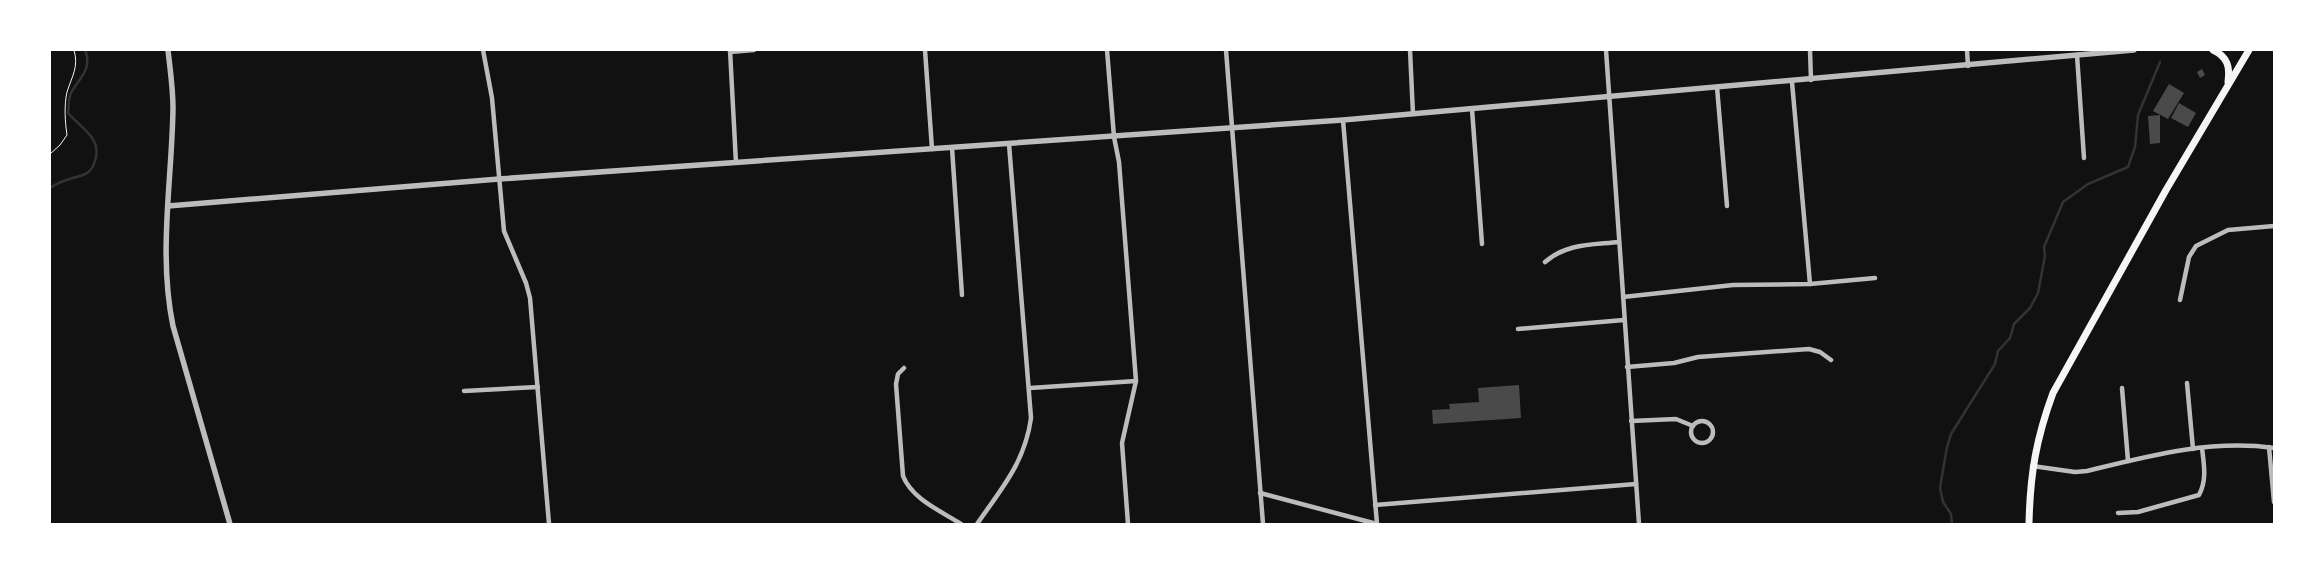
<svg xmlns="http://www.w3.org/2000/svg" width="2324" height="574" viewBox="0 0 2324 574" font-family="Barlow,sans-serif">
  <style>
    .lines { fill: none; stroke-linecap: round; stroke-linejoin: round }
    .stream { stroke: #333; stroke-width: 2.5 }
    .building { fill: #4a4a4a }
    .path { stroke: #f5f5f5; stroke-width: 1 }
    .minor { stroke: #bcbcbc; stroke-width: 4.5 }
    .tertiary { stroke: #bcbcbc; stroke-width: 5.5 }
    .primary { stroke: #f5f5f5; stroke-width: 7 }
  </style>
  <rect width="100%" height="100%" fill="#111"/>
  <g class="lines">
    <g class="stream">
      <path d="M50,188C61,180 71,179 83,175C90,173 93,168 95,161C103,139 81,128 68,113C69,107 68,99 71,93C79,78 93,69 85,50"/>
      <polyline points="1952,524 1951,514 1943,502 1940,488 1947,447 1951,434 1995,364 1998,351 2010,338 2014,324 2030,308 2038,293 2045,256 2044,247 2063,202 2088,184 2128,167 2135,147 2138,115 2160,62"/>
    </g>
  </g>
  <g class="building">
    <polygon points="2202,69 2205,75 2200,78 2197,72"/>
    <polygon points="2169,84 2184,93 2168,119 2153,111"/>
    <polygon points="2179,103 2196,113 2188,127 2171,118"/>
    <polygon points="2160,115 2160,143 2150,144 2148,116"/>
    <polygon points="1519,385 1521,418 1433,424 1432,410 1450,409 1449,404 1479,402 1478,388"/>
  </g>
  <g class="lines">
    <g class="path">
      <polyline points="57,50 59,50"/>
      <path d="M50,154L60,145L67,135C65,122 64,105 67,92C72,76 79,67 74,50"/>
    </g>
    <g class="minor">
      <polyline points="483,50 492,98 504,231 526,283 530,298 549,524"/>
      <polyline points="730,50 736,163"/>
      <polyline points="925,50 932,149"/>
      <polyline points="1107,50 1114,137 1119,162 1136,381 1122,443 1128,524"/>
      <polyline points="1226,50 1263,524"/>
      <polyline points="1410,50 1413,114"/>
      <polyline points="1606,50 1639,524"/>
      <polyline points="1810,50 1811,80"/>
      <polyline points="1967,50 1968,66"/>
      <polyline points="730,52 754,50"/>
      <polyline points="2077,55 2084,158"/>
      <polyline points="1792,82 1810,284"/>
      <polyline points="1717,87 1727,206"/>
      <polyline points="1472,109 1482,244"/>
      <polyline points="1343,120 1377,524"/>
      <polyline points="952,148 962,295"/>
      <path d="M1545,262C1567,243 1592,245 1619,242"/>
      <polyline points="1623,297 1733,285 1810,284 1875,278"/>
      <polyline points="2180,300 2189,257 2196,246 2228,230 2274,226"/>
      <polyline points="1518,329 1624,320"/>
      <polyline points="1627,367 1674,363 1698,357 1809,349 1820,352 1831,360"/>
      <path d="M904,368L898,374L896,384L903,476C912,499 941,511 961,524"/>
      <polyline points="2187,383 2193,449"/>
      <polyline points="1030,388 1136,381"/>
      <polyline points="2122,388 2128,461"/>
      <polyline points="464,391 538,387"/>
      <polyline points="1631,421 1676,419 1693,426"/>
      <circle cx="1702" cy="432" r="11"/>
      <polyline points="2269,447 2274,502"/>
      <path d="M2032,466L2075,472L2087,471C2148,456 2211,439 2274,448"/>
      <polyline points="1260,493 1377,524"/>
      <polyline points="1375,505 1636,484"/>
      <path d="M2118,513L2138,512L2199,495C2207,480 2204,465 2202,448"/>
      <path d="M977,524C1002,488 1025,462 1031,418L1009,144"/>
    </g>
    <g class="tertiary">
      <path d="M168,50C170,69 173,88 173,108C172,181 158,253 173,326L230,524"/>
      <polyline points="168,206 499,179 1343,120 2134,50"/>
    </g>
    <g class="primary">
      <path d="M2213,50C2228,57 2230,67 2228,82"/>
      <path d="M2029,524C2030,475 2036,439 2053,393L2166,190L2249,50"/>
    </g>
  </g>
  <rect width="2324" height="574" fill="none" stroke="#ffffff" stroke-width="102"/>
</svg>
